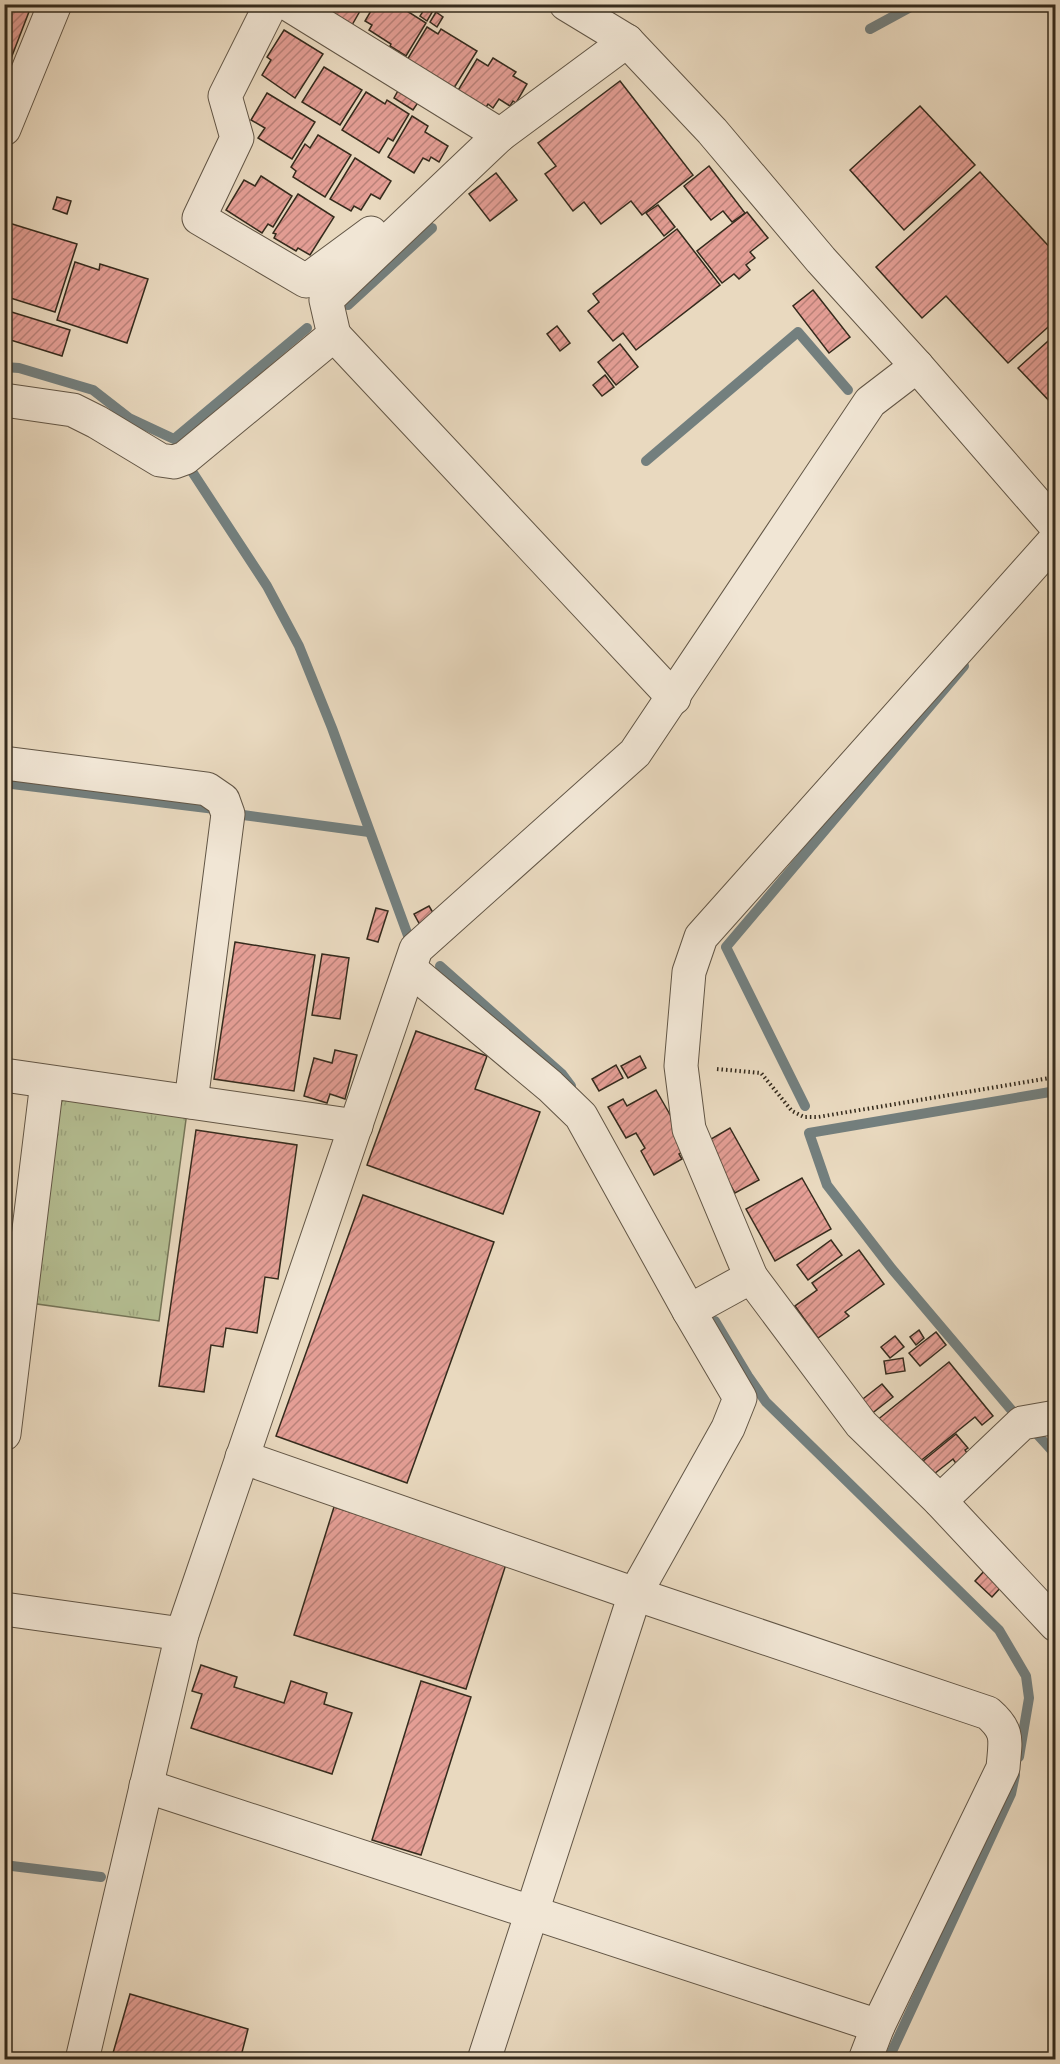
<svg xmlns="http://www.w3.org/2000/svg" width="1060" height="2064" viewBox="0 0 1060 2064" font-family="'Sorts Mill Goudy',serif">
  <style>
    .grass { fill: url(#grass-tufts); stroke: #757558; stroke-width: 1.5 }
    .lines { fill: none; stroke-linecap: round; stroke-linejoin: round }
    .stream { stroke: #737f7e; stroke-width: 10 }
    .building { fill: url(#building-hatch); stroke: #352b1d; stroke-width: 1.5 }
    .minor-casing { stroke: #625646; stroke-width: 35 }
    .path { stroke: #352b1d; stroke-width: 4; stroke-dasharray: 1.5 3; stroke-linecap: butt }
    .minor { stroke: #f1e6d5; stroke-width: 33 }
  </style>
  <defs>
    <pattern id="grass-tufts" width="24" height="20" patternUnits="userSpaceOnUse" patternTransform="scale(1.5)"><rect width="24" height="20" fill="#b5bf93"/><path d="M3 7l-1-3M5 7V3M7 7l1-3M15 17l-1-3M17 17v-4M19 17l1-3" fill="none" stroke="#9ca47e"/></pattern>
    <pattern id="building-hatch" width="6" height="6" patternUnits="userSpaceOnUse" patternTransform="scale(1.5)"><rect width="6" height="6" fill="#e49e95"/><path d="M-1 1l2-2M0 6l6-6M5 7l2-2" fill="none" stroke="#ba8179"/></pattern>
  </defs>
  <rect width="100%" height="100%" fill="#e9d9bf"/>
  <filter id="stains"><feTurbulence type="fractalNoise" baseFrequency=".00333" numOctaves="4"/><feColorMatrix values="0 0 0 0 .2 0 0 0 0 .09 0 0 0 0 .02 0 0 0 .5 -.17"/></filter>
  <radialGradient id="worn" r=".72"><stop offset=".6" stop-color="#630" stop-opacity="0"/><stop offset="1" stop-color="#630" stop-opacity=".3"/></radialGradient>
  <polygon class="grass" points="72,1095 187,1112 159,1321 30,1303 52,1107"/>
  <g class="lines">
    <g class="stream">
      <polyline points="870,29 916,4"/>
      <polyline points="348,305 432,228"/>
      <polyline points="4,367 19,368 93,390 129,418 174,439 307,328"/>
      <polyline points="646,461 798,332 848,390"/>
      <polyline points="191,470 267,586 299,646 332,728 410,941"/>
      <polyline points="4,783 215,809"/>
      <polyline points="243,815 369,832"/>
      <polyline points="440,966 562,1074 571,1086"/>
      <polyline points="805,1106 726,947 964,666"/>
      <polyline points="715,1321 748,1376 766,1402 999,1630 1026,1676 1029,1698 1019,1757"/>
      <polyline points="1014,1413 892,1269 827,1185 809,1133 1056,1091"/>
      <polyline points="1036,1433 1056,1455"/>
      <polyline points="4,1865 101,1877"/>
      <polyline points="888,2060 1011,1794 1015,1775"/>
    </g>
  </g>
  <g class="building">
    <polygon points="4,4 32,4 5,74 4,74"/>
    <polygon points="319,4 364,4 352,25"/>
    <polygon points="375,4 396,4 426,23 406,56 390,46 391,44 369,30 372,25 365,21"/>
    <polygon points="427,5 434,9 427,21 420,16"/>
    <polygon points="436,12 443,17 437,27 430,22"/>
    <polygon points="427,27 438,34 441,29 477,51 454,88 407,60"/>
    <polygon points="284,30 323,54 295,98 262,75 271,60 267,57"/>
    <polygon points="493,58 516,72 513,76 527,84 516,103 513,101 510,106 499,99 493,108 488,104 485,109 457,92 477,59 488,66"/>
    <polygon points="324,67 362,90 340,125 302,102"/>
    <polygon points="620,81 693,175 642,215 631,201 601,224 584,202 573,211 545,174 556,166 538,143"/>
    <polygon points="399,89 419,101 413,110 394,98"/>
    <polygon points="366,92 385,104 387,100 409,114 393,141 388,138 379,153 342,130"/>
    <polygon points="267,93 315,122 292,159 258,138 265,128 251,120"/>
    <polygon points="920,106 975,165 904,230 850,170"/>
    <polygon points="412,116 428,126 425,132 448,146 439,162 431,157 429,161 423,158 414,173 388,157"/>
    <polygon points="318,135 351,155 325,197 293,177 296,171 291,167 305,144 310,148"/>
    <polygon points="355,158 391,181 380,199 371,194 361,210 354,206 351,211 330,199"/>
    <polygon points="709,166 745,213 732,222 723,211 711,220 684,186"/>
    <polygon points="980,172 1056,254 1056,320 1008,363 946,296 922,318 876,267"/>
    <polygon points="496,173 517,200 490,221 469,194"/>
    <polygon points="261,176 292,196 273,227 268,224 262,233 226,210 244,180 255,186"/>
    <polygon points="298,194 334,217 310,255 298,248 296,251 274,238 276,234 273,233"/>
    <polygon points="57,197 71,201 67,214 53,209"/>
    <polygon points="658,205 675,227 664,236 646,213"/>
    <polygon points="747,212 768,238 750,252 755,258 746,265 750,270 739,279 734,274 722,283 697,251"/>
    <polygon points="9,223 77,244 55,312 4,296 4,238"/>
    <polygon points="677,229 720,285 636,350 623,333 613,341 588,311 599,302 593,294"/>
    <polygon points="75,262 99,270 100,264 148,279 127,343 57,320"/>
    <polygon points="813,290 850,337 829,353 793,306"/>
    <polygon points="5,310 70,330 62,356 4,338"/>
    <polygon points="557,326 570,343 560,351 547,334"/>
    <polygon points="1056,334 1056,408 1018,368"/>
    <polygon points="620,344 638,367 616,385 598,362"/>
    <polygon points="605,375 614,387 602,396 593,385"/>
    <polygon points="429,906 435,916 420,925 414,914"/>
    <polygon points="376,908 388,911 378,942 367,939"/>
    <polygon points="235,942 315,955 294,1091 214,1079"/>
    <polygon points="322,954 349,958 340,1019 312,1015"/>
    <polygon points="416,1031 487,1056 475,1089 540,1112 503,1214 367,1165"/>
    <polygon points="335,1050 357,1055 345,1099 330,1094 327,1103 304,1096 314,1058 332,1063"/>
    <polygon points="640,1056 646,1068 628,1078 621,1066"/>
    <polygon points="616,1065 623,1078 599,1091 592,1079"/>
    <polygon points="656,1090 689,1148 679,1154 682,1159 654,1175 641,1151 645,1148 636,1133 626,1138 608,1107 623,1099 627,1106"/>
    <polygon points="730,1128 759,1180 735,1193 706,1142"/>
    <polygon points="196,1130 297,1145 278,1279 265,1277 257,1333 226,1328 223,1347 211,1345 204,1392 159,1386"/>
    <polygon points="802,1178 831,1229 775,1261 746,1209"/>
    <polygon points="363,1195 494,1242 407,1483 276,1436"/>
    <polygon points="831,1240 842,1255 808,1280 797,1265"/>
    <polygon points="859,1250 884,1284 845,1312 849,1316 818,1338 795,1306 817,1290 812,1283"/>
    <polygon points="919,1330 924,1338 916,1345 910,1337"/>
    <polygon points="936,1332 946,1345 920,1366 909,1353"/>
    <polygon points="895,1336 904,1347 890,1358 881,1347"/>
    <polygon points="903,1358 905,1371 886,1374 884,1361"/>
    <polygon points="949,1362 993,1416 982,1425 975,1417 913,1467 876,1421"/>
    <polygon points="882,1384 893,1397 870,1415 859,1402"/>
    <polygon points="956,1434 968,1448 965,1450 969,1456 957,1465 953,1459 934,1474 923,1461"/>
    <polygon points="334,1507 507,1561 466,1689 294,1635"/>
    <polygon points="985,1570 1002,1586 992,1597 975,1581"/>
    <polygon points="201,1665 237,1677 234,1687 284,1703 291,1681 327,1693 324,1704 352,1713 332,1774 191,1728 202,1694 192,1691"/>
    <polygon points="421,1681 471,1697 421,1855 372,1840"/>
    <polygon points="130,1994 248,2029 240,2060 111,2060"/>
  </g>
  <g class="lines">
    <defs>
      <g id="minor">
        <polyline points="271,4 225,96 237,138 199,218 306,281 371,233"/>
        <polyline points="288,4 500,135"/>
        <polyline points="566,4 627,41 712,131 821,260 917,366 1056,526"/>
        <polyline points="4,129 55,4"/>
        <polyline points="334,335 674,698"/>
        <polyline points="4,400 73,410 97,422 160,460 174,462 185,458 334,335 326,300 483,151 500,135 627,41"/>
        <polyline points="1056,539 701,937 689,972 681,1066 689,1129 751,1277 861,1424 940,1501 1056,1625"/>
        <polyline points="4,763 207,789 223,800 228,814 191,1102"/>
        <polyline points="410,969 550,1086 581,1116 689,1311"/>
        <polyline points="4,1075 356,1126"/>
        <polyline points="4,1434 47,1082"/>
        <path d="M242,1457L635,1594L988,1713C1010,1732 1005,1741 1003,1768L878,2026L865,2060"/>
        <polyline points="940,1501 1022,1423 1056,1417"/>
        <polyline points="4,1609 182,1634"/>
        <polyline points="146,1786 878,2026"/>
        <polyline points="82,2060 182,1634 416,949 635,753 870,402 917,366"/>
        <polyline points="484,2060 635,1594 728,1428 740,1398 689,1311 751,1277"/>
      </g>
    </defs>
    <use href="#minor" class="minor-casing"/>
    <polyline class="path" points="717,1069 761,1073 792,1111 804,1117 818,1117 1056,1077"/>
    <use href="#minor" class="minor"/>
  </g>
  <rect width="1060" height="2064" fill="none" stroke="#e9d9bf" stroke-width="24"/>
  <rect x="6" y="6" width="1048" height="2052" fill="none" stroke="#352b1d" stroke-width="3"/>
  <rect x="12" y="12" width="1036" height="2040" fill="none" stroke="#352b1d" stroke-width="1.5"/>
  <rect width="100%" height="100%" filter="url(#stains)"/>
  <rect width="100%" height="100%" fill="url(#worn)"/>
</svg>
